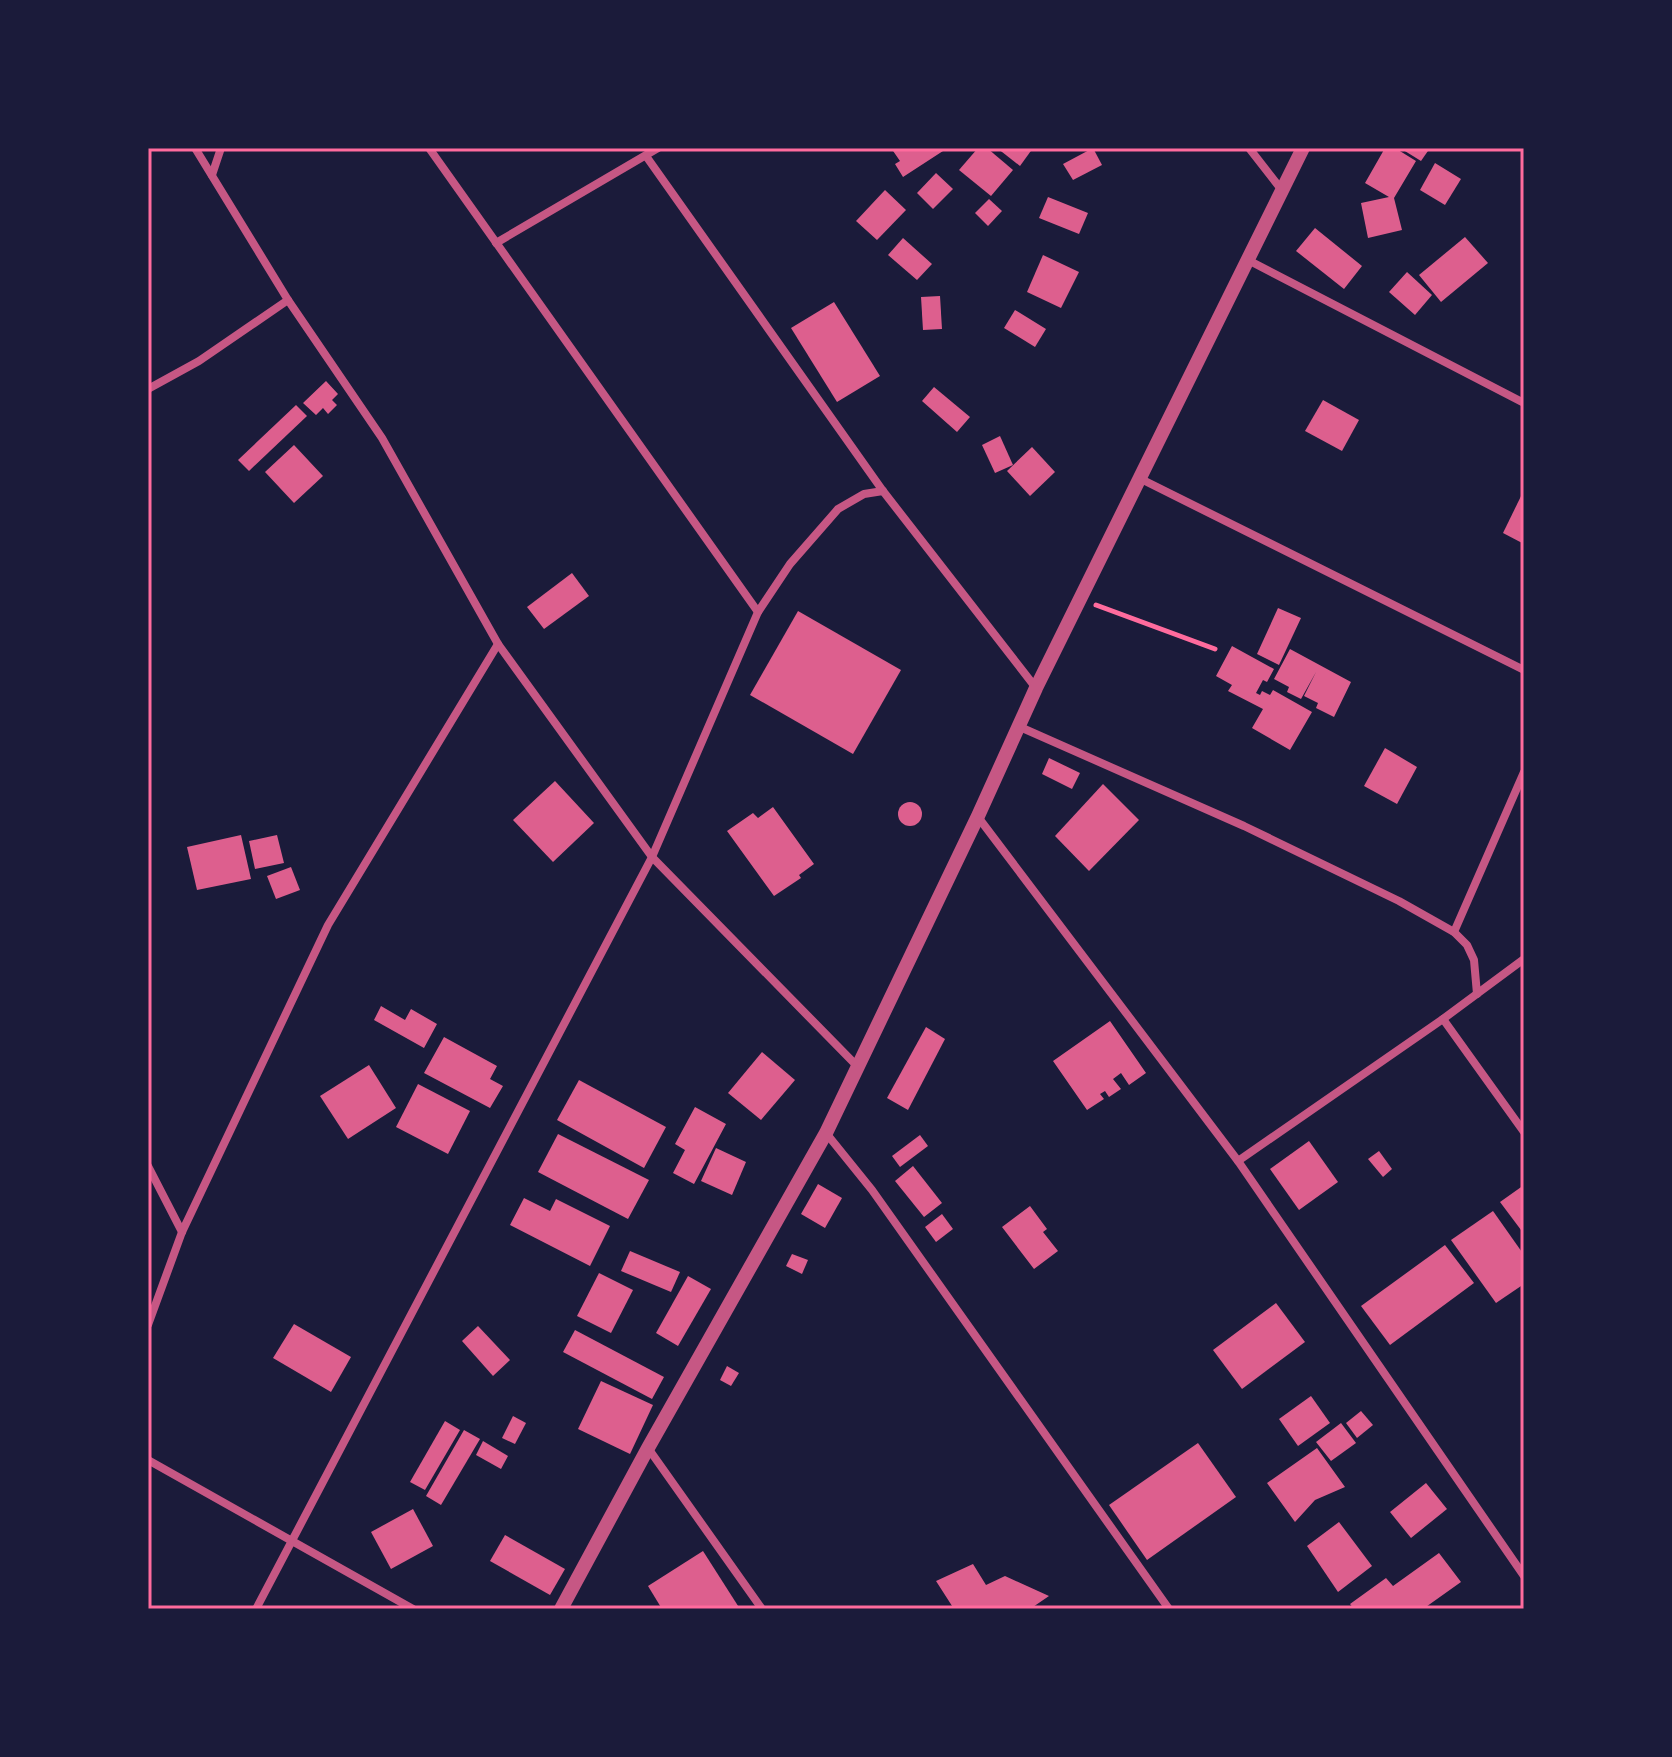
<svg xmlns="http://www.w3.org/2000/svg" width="1672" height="1757" viewBox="0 0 1672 1757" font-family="Mulish,sans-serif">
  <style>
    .building { fill: #dd5f8e }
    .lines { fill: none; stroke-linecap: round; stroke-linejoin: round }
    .path { stroke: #ff6b9d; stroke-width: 5 }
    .minor { stroke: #c65784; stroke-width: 8 }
    .tertiary { stroke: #c65784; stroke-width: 14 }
    .neatline { fill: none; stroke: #ff6b9d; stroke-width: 3 }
  </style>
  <rect width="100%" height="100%" fill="#1b1b3a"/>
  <g class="building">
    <polygon points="891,148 941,148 943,151 903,177 895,164 900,161"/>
    <polygon points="978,148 987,148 1013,170 991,196 959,170"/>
    <polygon points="997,148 1033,148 1020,166"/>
    <polygon points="1093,148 1102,165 1073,180 1063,164"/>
    <polygon points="1385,148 1395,148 1416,161 1394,198 1402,230 1368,238 1361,203 1389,197 1365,183"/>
    <polygon points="1400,148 1430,148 1421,161"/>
    <polygon points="1435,163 1461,179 1445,205 1420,190"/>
    <polygon points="936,173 953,189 933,209 917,193"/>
    <polygon points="885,190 906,210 877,240 856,221"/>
    <polygon points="1048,197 1088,213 1079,234 1039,218"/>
    <polygon points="989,199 1002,211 988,226 975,213"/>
    <polygon points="1315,228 1362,266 1344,289 1296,251"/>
    <polygon points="1465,237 1488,263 1441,302 1419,275"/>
    <polygon points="903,238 932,264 917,280 888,255"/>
    <polygon points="1043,255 1079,272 1061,308 1027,292"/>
    <polygon points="1407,272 1432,295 1415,315 1389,292"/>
    <polygon points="940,296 942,329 923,330 921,297"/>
    <polygon points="834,302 880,376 837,402 791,328"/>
    <polygon points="1015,310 1046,329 1035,347 1004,328"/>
    <polygon points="326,381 338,394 332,400 337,405 328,414 323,408 316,415 303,403"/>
    <polygon points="934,387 970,417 957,432 922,401"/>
    <polygon points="1323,400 1359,420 1342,451 1305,431"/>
    <polygon points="296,405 307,416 249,471 238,460"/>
    <polygon points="1000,436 1013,465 995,473 982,445"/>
    <polygon points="294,445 323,476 294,503 265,472"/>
    <polygon points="1032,447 1055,472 1030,496 1007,471"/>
    <polygon points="1524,490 1524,544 1503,533"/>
    <polygon points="572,573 589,596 544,629 527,607"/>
    <polygon points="1278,608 1301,618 1279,665 1257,654"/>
    <polygon points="798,611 901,670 853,754 750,695"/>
    <polygon points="1232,646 1274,669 1267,682 1263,680 1256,693 1260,695 1262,691 1270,695 1273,690 1312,712 1290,750 1252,728 1263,709 1228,691 1232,685 1216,676"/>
    <polygon points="1290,649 1351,682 1334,717 1316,708 1318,703 1304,696 1316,672 1301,699 1287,692 1289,687 1274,679"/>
    <polygon points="1385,748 1417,767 1397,804 1364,786"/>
    <polygon points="1049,758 1080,773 1072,789 1042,774"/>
    <polygon points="555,781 594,823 553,862 513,820"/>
    <polygon points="1103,784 1139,820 1089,871 1055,836"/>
    <circle cx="910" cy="814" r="12"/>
    <polygon points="773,807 814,864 799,875 801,878 774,896 727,831 753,813 758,818"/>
    <polygon points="241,835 251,879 197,890 187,847"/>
    <polygon points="277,835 284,863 255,869 249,841"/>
    <polygon points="291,867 300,890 276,899 267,876"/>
    <polygon points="381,1006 405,1020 411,1009 437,1024 424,1048 374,1020"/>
    <polygon points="1110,1021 1146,1073 1129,1085 1121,1073 1113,1079 1121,1089 1109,1097 1105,1091 1100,1094 1104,1099 1087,1110 1053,1061"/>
    <polygon points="926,1027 945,1039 908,1110 887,1098"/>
    <polygon points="444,1037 497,1066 490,1079 503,1086 490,1108 424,1073"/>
    <polygon points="762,1052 795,1080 761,1120 728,1093"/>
    <polygon points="369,1065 396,1108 348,1139 320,1096"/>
    <polygon points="579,1080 666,1127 644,1168 557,1120"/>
    <polygon points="418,1084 470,1111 448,1154 396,1127"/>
    <polygon points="695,1107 726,1124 694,1184 673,1173 685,1150 675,1144"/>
    <polygon points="558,1134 649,1180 628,1219 538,1172"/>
    <polygon points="920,1135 928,1146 900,1167 892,1156"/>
    <polygon points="1309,1141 1338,1182 1299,1210 1270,1169"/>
    <polygon points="716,1148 746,1162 732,1195 701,1181"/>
    <polygon points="1379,1151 1392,1169 1383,1177 1368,1159"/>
    <polygon points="913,1166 942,1203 924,1217 895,1181"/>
    <polygon points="818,1184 842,1198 825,1228 801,1214"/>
    <polygon points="1524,1185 1524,1234 1500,1202"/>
    <polygon points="524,1198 550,1211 556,1199 610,1226 590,1266 510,1225"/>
    <polygon points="1030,1206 1047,1229 1043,1232 1058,1251 1034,1269 1002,1227"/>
    <polygon points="1493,1211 1524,1255 1524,1284 1496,1303 1451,1240"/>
    <polygon points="942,1214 953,1229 936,1242 925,1227"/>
    <polygon points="1445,1245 1474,1283 1390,1345 1361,1306"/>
    <polygon points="630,1251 680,1272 671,1292 621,1271"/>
    <polygon points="792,1254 808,1260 802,1274 786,1266"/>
    <polygon points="599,1273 633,1290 611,1333 577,1316"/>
    <polygon points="688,1276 711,1289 678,1346 656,1333"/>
    <polygon points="1276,1303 1305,1342 1242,1389 1213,1350"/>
    <polygon points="294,1324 351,1357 331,1392 273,1358"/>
    <polygon points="478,1326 510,1360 493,1376 462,1341"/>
    <polygon points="575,1330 664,1377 652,1399 563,1352"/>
    <polygon points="727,1366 739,1373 731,1386 720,1380"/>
    <polygon points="601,1381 653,1405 630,1454 578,1429"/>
    <polygon points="1311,1396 1330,1423 1298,1446 1279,1419"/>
    <polygon points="1361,1411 1373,1425 1357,1438 1346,1423"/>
    <polygon points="513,1416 526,1423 515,1444 502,1438"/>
    <polygon points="445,1421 460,1430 425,1490 410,1482"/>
    <polygon points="1341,1423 1356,1443 1331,1461 1316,1442"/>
    <polygon points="464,1430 480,1439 441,1505 426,1496"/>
    <polygon points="483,1441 508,1456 501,1469 476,1455"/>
    <polygon points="1198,1443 1236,1497 1147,1560 1109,1505"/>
    <polygon points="1317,1448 1345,1487 1315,1500 1295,1522 1267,1483"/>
    <polygon points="1426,1483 1447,1509 1411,1538 1390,1512"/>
    <polygon points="413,1509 433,1546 391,1569 371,1532"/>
    <polygon points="1339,1522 1372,1566 1338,1592 1307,1546"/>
    <polygon points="505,1535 565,1569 550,1595 490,1561"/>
    <polygon points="703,1551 740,1609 662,1609 648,1586"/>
    <polygon points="1439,1553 1461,1582 1423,1609 1354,1609 1350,1604 1386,1578 1393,1586"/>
    <polygon points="973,1564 986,1585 1005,1576 1049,1596 1030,1609 954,1609 936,1581"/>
  </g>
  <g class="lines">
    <polyline class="path" points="1096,605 1215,649"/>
    <g class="minor">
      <polyline points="195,148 288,300 382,438 498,644 652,857 858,1067"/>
      <polyline points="429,148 758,612"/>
      <polyline points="1249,148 1281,189"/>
      <polyline points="646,156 883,491 1036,688"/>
      <polyline points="212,175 221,148"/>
      <polyline points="496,243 658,148"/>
      <polyline points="1246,259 1524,403"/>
      <polyline points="148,389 199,361 288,300"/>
      <polyline points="1141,479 1524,670"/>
      <polyline points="1020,727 1244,826 1399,901 1454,932 1467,945 1474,960 1477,994"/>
      <polyline points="978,817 1238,1161 1524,1576"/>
      <polyline points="1454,932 1524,772"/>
      <polyline points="1443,1019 1524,1132"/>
      <polyline points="826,1133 872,1190 1169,1609"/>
      <polyline points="1238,1161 1443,1019 1524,959"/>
      <polyline points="148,1166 182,1232"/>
      <polyline points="148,1325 182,1232 328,925 498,644"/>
      <polyline points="648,1448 762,1609"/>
      <polyline points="148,1460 413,1609"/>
      <polyline points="256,1609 652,857 758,612 790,564 838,509 864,494 883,491"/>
    </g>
    <polyline class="tertiary" points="561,1609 648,1448 826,1133 978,816 1036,688 1303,148"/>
  </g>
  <rect width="1672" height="1757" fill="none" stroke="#1b1b3a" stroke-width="300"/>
  <rect x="150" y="150" width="1372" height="1457" class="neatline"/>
</svg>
